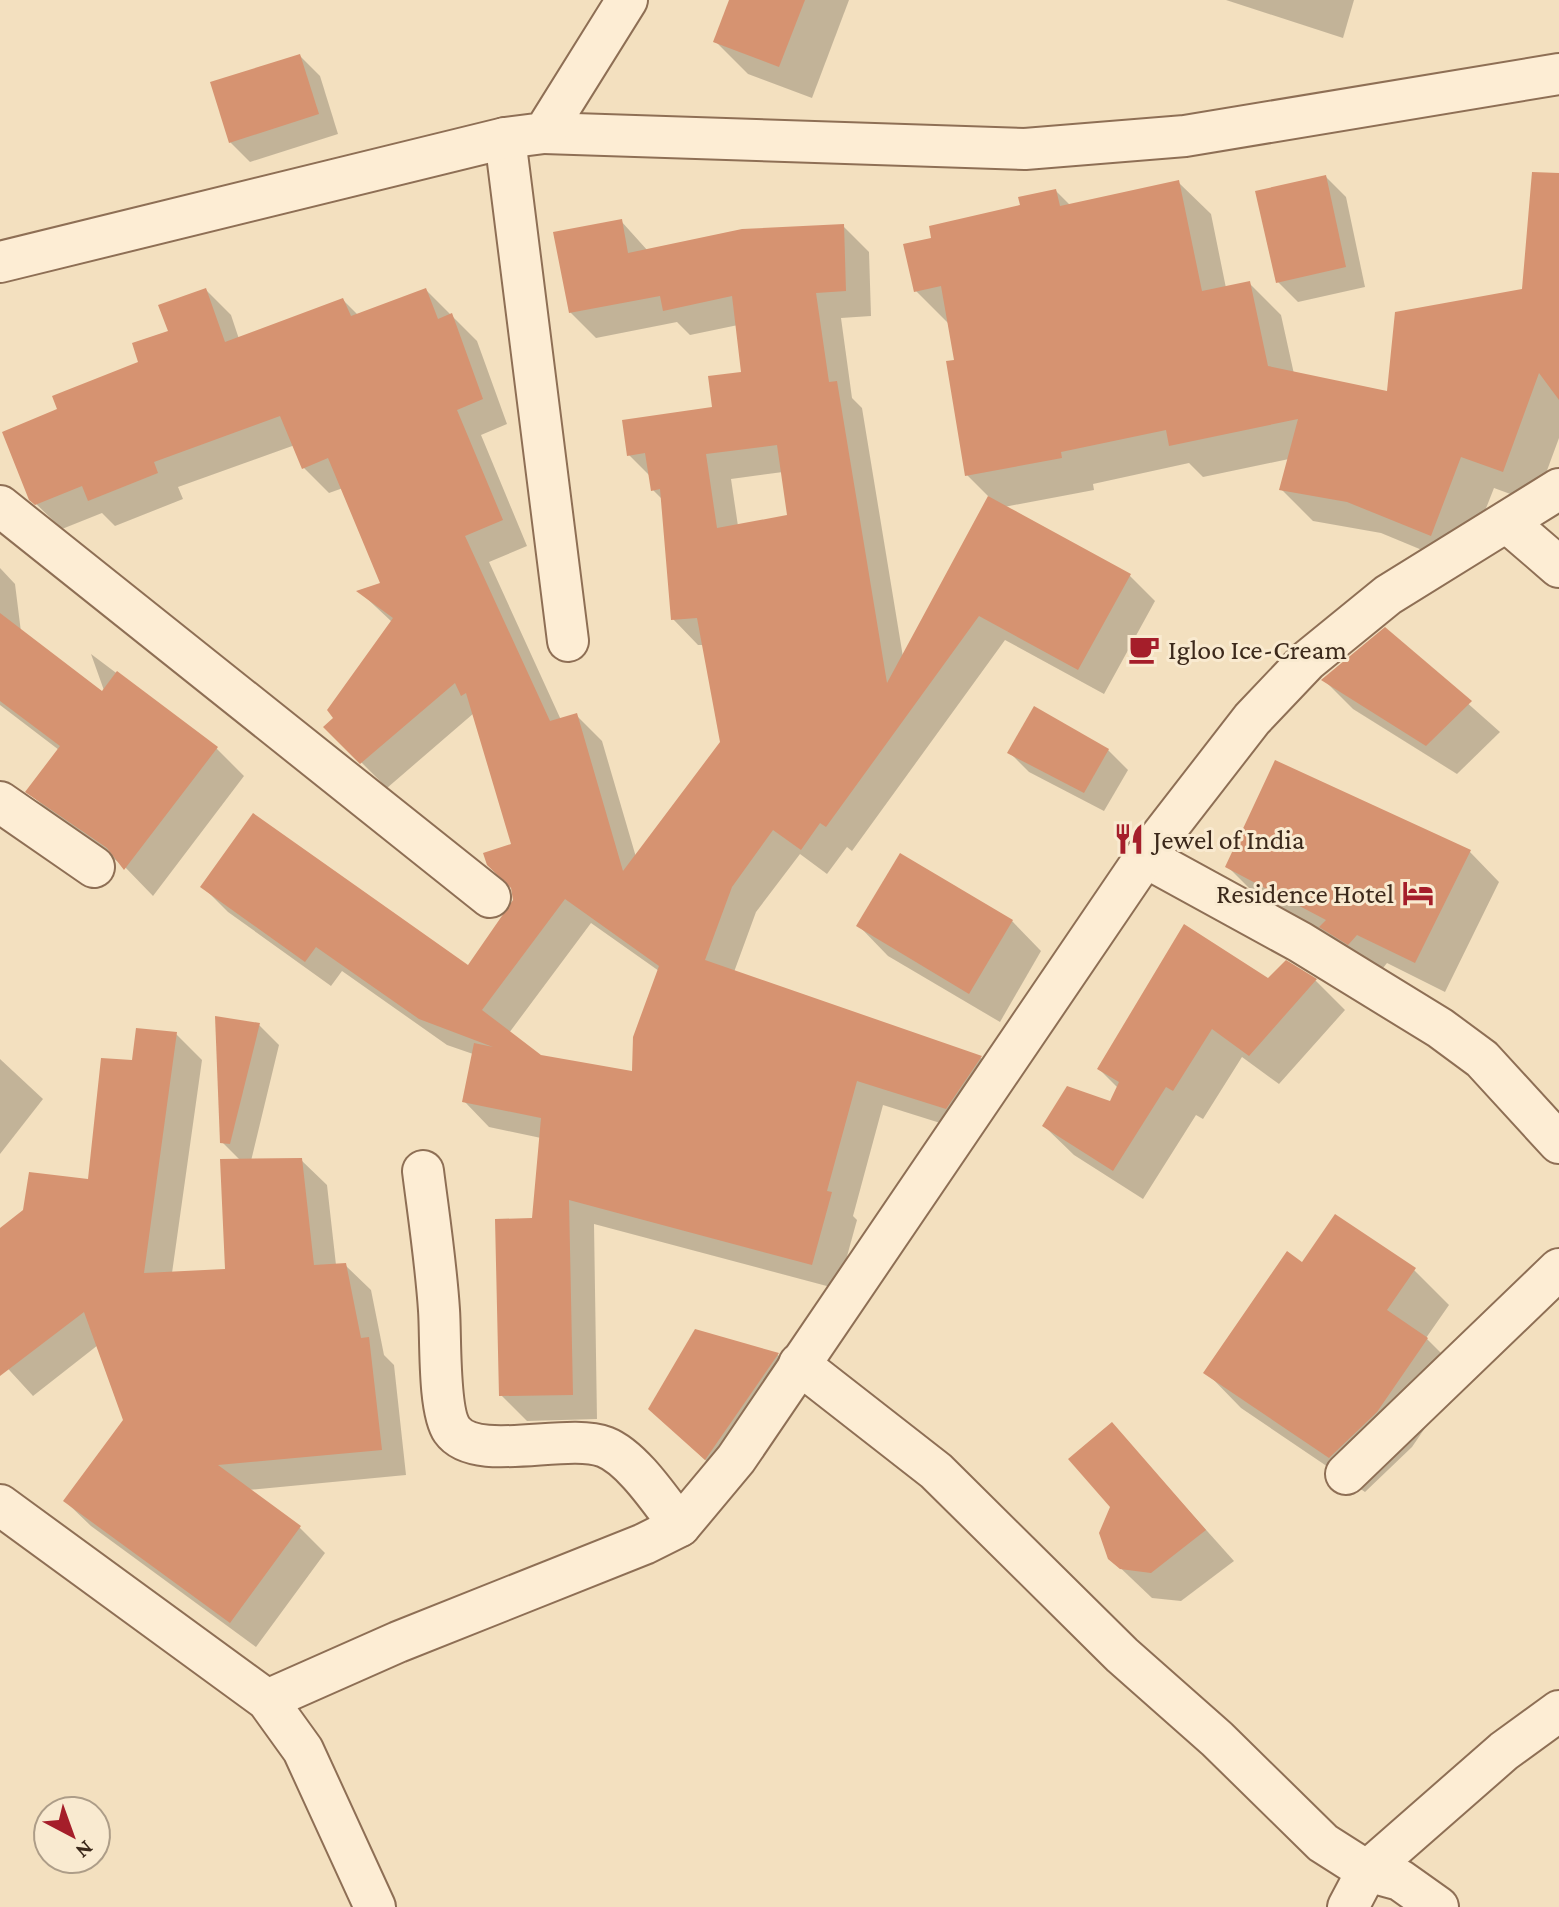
<svg xmlns="http://www.w3.org/2000/svg" width="1559" height="1907" viewBox="0 0 1559 1907" font-family="'Crimson Pro',serif">
  <style>
    .shadow { fill: #0003; fill-rule: evenodd }
    .building { fill: #d69371; fill-rule: evenodd }
    .lines { fill: none; stroke-linecap: round; stroke-linejoin: round }
    .minor-casing { stroke: #8e6f55; stroke-width: 44 }
    .minor { stroke: #fdedd4; stroke-width: 40 }
    .labels { text-anchor: middle; stroke-width: 6; stroke-linejoin: round; paint-order: stroke }
    .poi-label { font-size: 28px; fill: #3c291b; stroke: #f9ead0; text-anchor: start }
  </style>
  <rect width="100%" height="100%" fill="#f3e0bf"/>
  <g class="shadow">
    <polygon points="732,0 849,0 812,98 748,74 716,42"/>
    <polygon points="1226,0 1354,0 1343,38"/>
    <polygon points="300,56 320,76 338,134 250,162 230,142"/>
    <polygon points="1326,177 1346,197 1365,287 1298,302 1278,282"/>
    <path d="M1178,182L1211,214L1226,288L1249,283L1281,315L1294,374L1389,393L1524,291L1559,215V438L1535,503L1494,488L1463,567L1381,533L1313,521L1281,489L1289,459L1203,477L1189,463L1093,484L1094,490L1004,507L1129,575L1155,601L1104,694L1005,640L852,851L847,847L827,874L800,854L756,912L734,972L981,1058L1006,1083L972,1133L883,1105L853,1216L857,1220L838,1289L594,1224L597,1419L527,1421L501,1395L534,1220L541,1138L489,1127L464,1101L473,1054L447,1045L342,971L331,986L228,912L203,887L468,968L515,900L513,845L474,713L387,788L326,727L336,718L392,622L360,592L382,584L343,488L329,493L304,468L295,445L178,487L183,499L115,526L102,513L62,529L31,499L59,410L141,363L206,290L231,315L239,339L343,300L359,316L426,290L477,341L507,424L481,435L527,546L489,562L561,720L576,715L602,741L636,857L722,742L704,645H698L673,619L663,500L653,490L651,477L629,455L714,408L743,374L738,325L690,335L677,322L596,338L570,312L621,221L648,251L843,226L869,252L871,316L841,318L852,398L862,408L903,657L990,498L967,475L956,361L948,323L916,291L934,239L1056,191L1070,205ZM783,472L789,517L738,526L731,479ZM591,923L659,971L633,1073L541,1057L509,1033Z"/>
    <polygon points="0,568 15,584 21,632 106,696 91,654 216,748 244,776 153,896 124,866 56,819 28,791 59,750 0,705"/>
    <polygon points="1385,630 1500,732 1457,774 1353,709 1324,680"/>
    <polygon points="1108,750 1128,770 1104,811 1029,772 1009,752"/>
    <polygon points="1470,852 1499,882 1445,992 1387,963 1379,973 1351,956 1329,934 1257,896 1228,867"/>
    <polygon points="1012,921 1041,951 1000,1022 888,956 859,926"/>
    <polygon points="1286,963 1316,981 1345,1010 1279,1084 1242,1057 1203,1119 1196,1115 1143,1199 1074,1155 1044,1126 1111,1103 1118,1088 1099,1069 1269,981"/>
    <polygon points="259,1025 279,1045 251,1161 301,1160 327,1185 336,1265 345,1265 371,1290 384,1355 394,1365 406,1475 248,1490 299,1527 325,1553 256,1647 91,1526 65,1501 126,1420 98,1345 33,1396 0,1360 0,1230 90,1181 134,1063 176,1034 202,1060 172,1273 227,1271 241,1161 222,1142"/>
    <polygon points="0,1059 43,1099 0,1154"/>
    <polygon points="1303,1265 1414,1270 1449,1305 1426,1338 1462,1374 1412,1447 1365,1492 1241,1408 1206,1372"/>
    <polygon points="696,1332 778,1355 808,1384 735,1488 651,1409"/>
    <polygon points="1112,1425 1234,1561 1181,1601 1152,1598 1110,1558"/>
  </g>
  <g class="building">
    <polygon points="729,0 805,0 779,67 713,42"/>
    <polygon points="300,54 319,114 229,143 210,82"/>
    <polygon points="1532,172 1559,173 1559,400 1539,373 1503,472 1461,457 1431,536 1347,502 1279,490 1298,419 1169,446 1166,430 1061,452 1062,458 965,476 946,361 954,360 941,286 914,292 903,244 931,238 929,226 1020,205 1018,197 1056,189 1060,206 1179,180 1202,291 1250,281 1268,366 1387,391 1395,312 1522,289"/>
    <polygon points="1326,175 1346,267 1276,283 1255,191"/>
    <path d="M622,219L628,253L742,229L844,224L846,291L816,293L829,382L837,381L887,683L988,496L1131,574L1078,670L979,616L826,827L820,823L801,850L773,830L732,887L705,960L982,1056L946,1109L857,1081L827,1191L832,1192L812,1265L569,1200L573,1395L499,1396L495,1219L532,1218L541,1118L462,1102L474,1043L493,1047L419,1019L316,947L305,962L200,887L253,813L468,965L513,900L511,888L487,865L483,853L511,844L466,693L461,696L455,683L360,764L323,727L333,718L327,710L393,618L356,591L380,583L328,458L302,469L280,416L154,462L158,473L88,501L82,486L35,505L29,500L2,432L57,409L52,396L138,362L132,343L168,331L158,305L206,288L225,342L343,298L351,316L426,288L438,319L452,313L483,399L457,410L503,520L465,536L550,721L577,713L623,871L720,742L697,618L671,620L660,489L651,491L645,453L627,456L622,420L712,407L708,376L741,372L732,296L663,311L660,296L569,313L553,232ZM777,445L787,515L717,528L706,454ZM565,899L659,966L633,1037L632,1071L541,1055L482,1010Z"/>
    <polygon points="0,613 102,691 117,671 218,747 124,870 107,848 25,792 60,746 0,701"/>
    <polygon points="1385,627 1472,701 1426,746 1321,680"/>
    <polygon points="1034,706 1109,749 1084,793 1007,753"/>
    <polygon points="1275,760 1471,850 1415,963 1357,935 1348,945 1319,927 1326,920 1225,867"/>
    <polygon points="900,853 1013,920 969,994 856,926"/>
    <polygon points="1184,924 1268,978 1286,960 1317,979 1249,1056 1212,1029 1173,1091 1166,1087 1113,1171 1042,1126 1067,1086 1110,1101 1119,1082 1097,1069"/>
    <polygon points="215,1016 260,1023 230,1144 220,1143"/>
    <polygon points="136,1028 177,1032 144,1273 225,1269 220,1159 302,1158 314,1265 346,1263 361,1338 369,1337 382,1450 218,1465 301,1526 230,1623 63,1501 123,1420 84,1312 0,1376 0,1228 23,1210 29,1172 88,1179 101,1058 132,1060"/>
    <polygon points="1335,1214 1416,1268 1387,1310 1428,1338 1377,1412 1329,1458 1203,1373 1287,1251 1302,1262"/>
    <polygon points="695,1329 779,1353 705,1460 648,1409"/>
    <polygon points="1112,1422 1206,1530 1151,1573 1120,1569 1108,1559 1099,1533 1110,1507 1068,1459"/>
  </g>
  <g class="lines">
    <defs>
      <g id="minor">
        <polyline points="544,133 1025,149 1185,136 1559,74"/>
        <polyline points="505,138 568,641"/>
        <polyline points="0,262 505,138 544,133 627,0"/>
        <polyline points="0,506 490,897"/>
        <polyline points="1508,523 1559,567"/>
        <polyline points="0,802 94,867"/>
        <polyline points="1145,857 1300,942 1440,1028 1482,1059 1559,1143"/>
        <path d="M423,1171C429,1218 436,1264 439,1310C441,1337 438,1410 452,1430C476,1464 567,1432 605,1447C633,1458 662,1503 680,1526"/>
        <polyline points="799,1364 936,1471 1122,1655 1217,1739 1323,1843 1367,1871 1400,1880 1438,1907"/>
        <polyline points="1346,1474 1559,1269"/>
        <polyline points="0,1505 267,1700 303,1750 375,1907"/>
        <polyline points="267,1700 398,1642 644,1544 680,1526 736,1459 1145,857 1252,719 1307,661 1388,595 1559,489"/>
        <polyline points="1348,1907 1367,1871 1504,1751 1559,1711"/>
      </g>
    </defs>
    <use href="#minor" class="minor-casing"/>
    <use href="#minor" class="minor"/>
  </g>
  <defs>
    <symbol id="cafe-bare" viewBox="-9 -9 18 18"><path d="M-5.5-4.5H6V0H3Q3 3.5 0 3.5H-2.5Q-5.5 3.5-5.5 0ZM3-3.2v2h1.7v-2ZM-6 4.5H4V6H-6Z" fill="#a51e2a" stroke="#f9ead0" stroke-width="2.5" paint-order="stroke"/></symbol>
    <symbol id="restaurant-bare" viewBox="-9 -9 18 18"><path d="M-5-6h1v4h1v-4h1v4h1v-4h1v5L-1.5 .5V6h-2V.5L-5-1ZM5-6V6H3V1.5H1.5Q1.5-4 5-6Z" fill="#a51e2a" stroke="#f9ead0" stroke-width="2.5" paint-order="stroke"/></symbol>
    <symbol id="hotel-bare" viewBox="-9 -9 18 18"><path d="M-6-4.5h1.5V1H6V5H4.5V3h-9V5H-6ZM-4 0a1.8 1.8 0 1 1 3.6 0ZM.5 0V-2.5h3Q6-2.5 6 0Z" fill="#a51e2a" stroke="#f9ead0" stroke-width="2.5" paint-order="stroke"/></symbol>
  </defs>
  <g fill-rule="evenodd">
    <use href="#cafe-bare" x="1122" y="627" width="44" height="44"/>
    <use href="#restaurant-bare" x="1107" y="817" width="44" height="44"/>
    <use href="#hotel-bare" x="1396" y="871" width="44" height="44"/>
  </g>
  <g class="labels">
    <g class="poi-label">
      <text x="1168" y="659">Igloo Ice-Cream</text>
      <text x="1153" y="849">Jewel of India</text>
      <text x="1394" y="903" text-anchor="end">Residence Hotel</text>
    </g>
  </g>
  <g transform="translate(72 1835) rotate(139)"><circle r="38" fill="#f9ead0" stroke="#ad9d88" stroke-width="2"/>
  <path d="M0-6L14 30L0 20L-14 30Z" fill="#a51e2a"/>
  <text y="-12" font-size="22" font-weight="bold" text-anchor="middle" fill="#3c291b">N</text>
  </g>
</svg>
